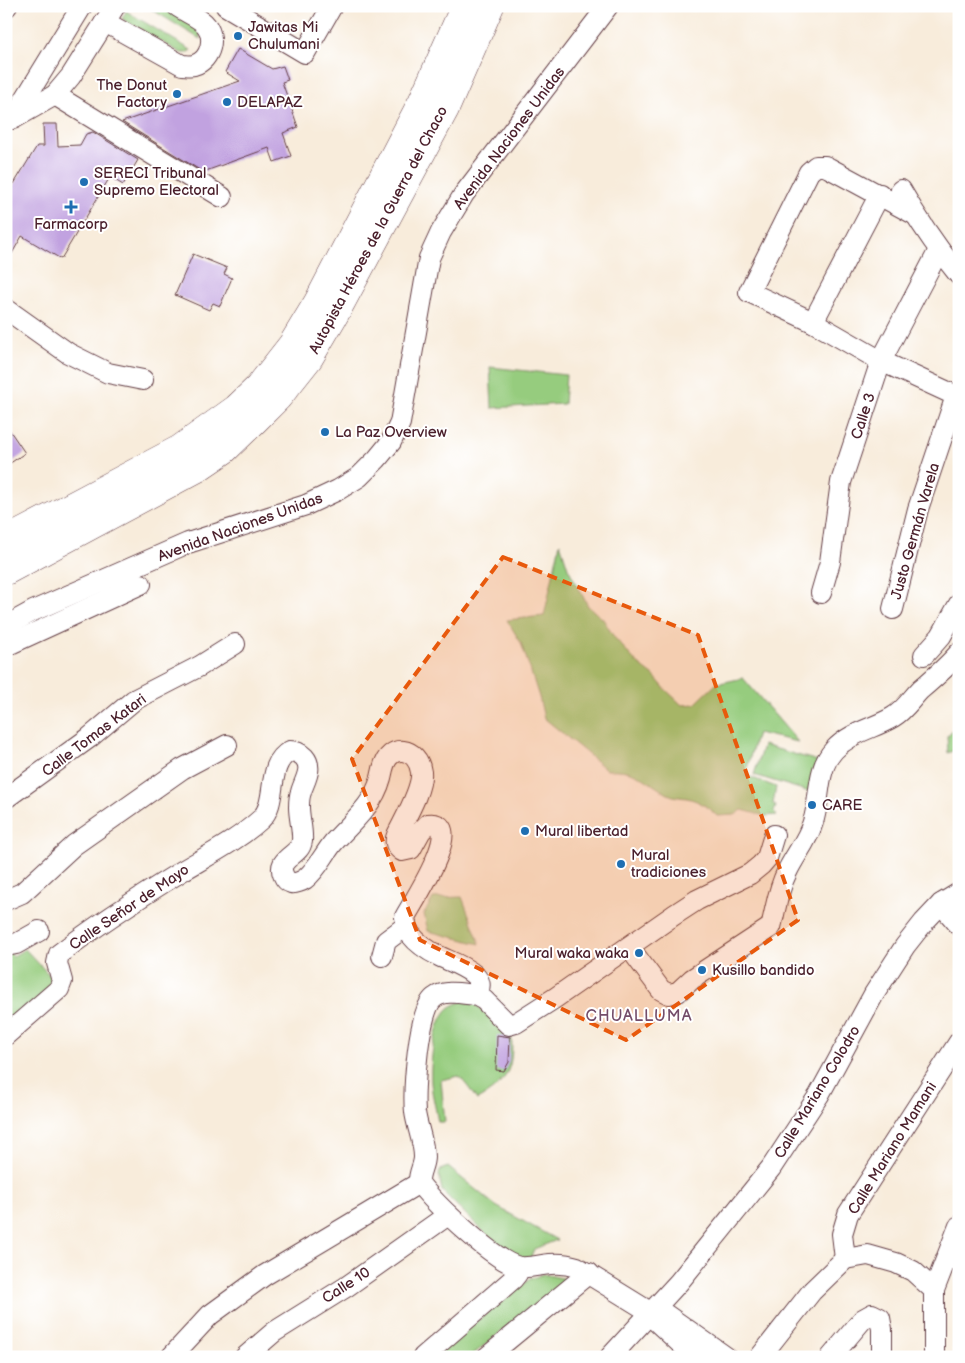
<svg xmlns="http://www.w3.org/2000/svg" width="965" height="1363" viewBox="0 0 965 1363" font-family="'Balsamiq Sans',sans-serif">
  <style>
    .green { fill: #96cc7e; stroke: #707654 }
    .building { fill: #c1a2e0 }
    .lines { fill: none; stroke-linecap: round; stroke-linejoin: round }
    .minor-casing { stroke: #643e45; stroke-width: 22 }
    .highway-casing { stroke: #643e45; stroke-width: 29 }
    .minor { stroke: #fff; stroke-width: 20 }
    .highway { stroke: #fff; stroke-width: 28 }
    .marked { fill: #e8590c; fill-opacity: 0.2; stroke: #e8590c; stroke-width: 4; stroke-dasharray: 10 6; stroke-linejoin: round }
    .poi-dot { fill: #1f6fb2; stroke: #fff; stroke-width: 2 }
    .labels { text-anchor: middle; stroke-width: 4; stroke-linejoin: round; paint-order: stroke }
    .poi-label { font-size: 15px; fill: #4a1f2b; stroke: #fff; text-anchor: start }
    .street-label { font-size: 15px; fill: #4a1f2b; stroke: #fff }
    .neighbourhood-label { font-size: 16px; letter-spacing: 1px; fill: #744d6a; stroke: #fff }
  </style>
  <rect width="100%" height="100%" fill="#fff"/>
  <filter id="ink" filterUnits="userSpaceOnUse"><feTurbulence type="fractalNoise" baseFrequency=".02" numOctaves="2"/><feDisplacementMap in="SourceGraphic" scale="10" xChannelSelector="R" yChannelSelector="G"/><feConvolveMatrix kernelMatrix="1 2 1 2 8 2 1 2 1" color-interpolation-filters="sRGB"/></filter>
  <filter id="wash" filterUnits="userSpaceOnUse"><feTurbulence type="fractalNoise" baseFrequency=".0096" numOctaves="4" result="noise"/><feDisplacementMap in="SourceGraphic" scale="20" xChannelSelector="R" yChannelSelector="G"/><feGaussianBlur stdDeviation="1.12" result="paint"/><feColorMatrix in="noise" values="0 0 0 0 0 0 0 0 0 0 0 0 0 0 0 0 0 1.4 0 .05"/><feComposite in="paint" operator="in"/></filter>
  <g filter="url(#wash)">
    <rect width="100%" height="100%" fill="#f8ecdb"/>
    <g class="green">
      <polygon points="146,6 162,6 195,26 200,32 200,39"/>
      <polygon points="126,11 191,50 186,53 181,53 122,19"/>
      <polygon points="490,367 566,375 564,404 492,408"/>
      <path d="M560,543L568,568L588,606L603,619L614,637L637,663L654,676L666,690L682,705L695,704L716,684L743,678L798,742L757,733L745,775L776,787L773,804L776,806L774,812L777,815L765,816L742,810L735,815L717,816C708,807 700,801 687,798C681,797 673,797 668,794C644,781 638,768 607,770L544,718L539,697L529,666L521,643L507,620L544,616Z"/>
      <polygon points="959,723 959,749 948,753 947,736"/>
      <polygon points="763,745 818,761 810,792 754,775"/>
      <polygon points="462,897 480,944 428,931 424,914 433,898"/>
      <polygon points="25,949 56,982 14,1025 6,1018 6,956 10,952 13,956"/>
      <path d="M463,1001L473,1003L511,1029C514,1066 510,1082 477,1100L469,1088L459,1076L441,1080L445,1122H438C436,1109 432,1096 431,1083C430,1063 433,1023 449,1008C453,1005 458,1003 463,1001Z"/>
      <polygon points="448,1167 496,1206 557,1240 534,1249 530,1260 523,1259 488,1236 442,1191 439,1175 440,1170"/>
      <polygon points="543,1274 567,1279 470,1357 431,1357 530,1279"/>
    </g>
    <g id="blocks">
      <g class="building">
        <polygon points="238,49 272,69 283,66 288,80 282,82 298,127 283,133 291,156 274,162 269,148 203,172 122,122 240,81 225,72"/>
        <polygon points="43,124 57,124 58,146 80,145 86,134 93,132 138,160 123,185 110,177 61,259 22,236 6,264 6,197 37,146 44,146"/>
        <polygon points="193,254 227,268 224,274 232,278 220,306 213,303 209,310 175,295"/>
        <polygon points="6,425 25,453 6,466"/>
        <polygon points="497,1035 510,1037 509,1062 504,1071 496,1070"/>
      </g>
    </g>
  </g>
  <g filter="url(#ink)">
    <use href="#blocks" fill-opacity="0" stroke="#643e45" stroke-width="1"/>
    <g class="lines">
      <defs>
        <g id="minor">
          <polyline points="226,6 305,53 332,6"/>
          <polyline points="6,7 7,6"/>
          <path d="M105,22L182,65C186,65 190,66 194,65C211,60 217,36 204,23C196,16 185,12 177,6"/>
          <polyline points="55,95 222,197"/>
          <polyline points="14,117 82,6"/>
          <polyline points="13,119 55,95 71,76 115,6"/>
          <path d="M901,190C918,220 937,248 959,275"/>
          <polyline points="914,214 829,168 825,166 816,166 809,172 749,292 813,322 881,361 959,397"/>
          <polyline points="6,309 68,353 108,373 143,380"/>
          <polyline points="813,322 880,194"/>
          <polyline points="821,593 830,562 841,482 881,361 939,250"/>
          <polyline points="893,609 918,509 956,396"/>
          <polyline points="6,626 33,611 188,543 306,505 338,490 359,477 377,459 391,442 400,423 429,258 441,232 464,194 608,6"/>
          <polyline points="6,646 141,584"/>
          <polyline points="924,655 941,636 959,604"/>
          <polyline points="6,798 89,738 134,700 200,666 235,644"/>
          <polyline points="6,900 22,893 74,845 182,769 227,745"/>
          <polyline points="941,904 959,925"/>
          <polyline points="6,946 16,944 39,931"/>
          <path d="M629,947L661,990L669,994L678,992L692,979L771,927C776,908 778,889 787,872C795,855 808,840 813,822C821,798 816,769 834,750C852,731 873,729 893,717C905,710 911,699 920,690C934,678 947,667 959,653"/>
          <polyline points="382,956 386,941 406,926"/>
          <polyline points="475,995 484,1000 509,1025 516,1023 555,998 674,915 697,900 750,874 761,865 767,858 774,835"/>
          <path d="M6,1035L59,989L62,981L57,963L59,954C98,924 140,897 182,871C209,855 238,840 261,819C279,801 265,765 290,751C296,751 300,753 304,757C314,768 304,781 301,792C299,797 299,802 299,807C299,818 303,830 302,841C300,853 289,854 283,864C280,870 284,881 291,883C295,884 302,881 305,879C317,870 324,854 333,843C345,829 361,816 371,800C377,791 381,780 383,769C389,742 418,747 421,772C423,789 404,820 397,835C394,842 396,847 402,851L411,849L421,831L428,824C469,818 411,905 405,917C406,924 406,929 411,935C418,944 429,951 439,956C450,962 494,975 475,995C463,994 445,989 434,998C418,1010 413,1091 415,1112C417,1127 424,1142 424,1157C424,1166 418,1173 419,1183C434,1203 496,1263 520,1267C530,1268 540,1265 550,1264C560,1263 568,1264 577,1267L650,1312L657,1322L695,1357"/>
          <polyline points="845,1259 842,1234 848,1214 959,1042"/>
          <polyline points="657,1313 665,1314 726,1357"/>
          <polyline points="171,1357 210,1315 265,1275 419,1183"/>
          <polyline points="245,1357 274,1332 346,1287 448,1215"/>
          <polyline points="423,1357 513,1279 517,1274 518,1267"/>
          <polyline points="487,1357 589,1273"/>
          <polyline points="610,1357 679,1282 771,1168 819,1095 874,994 905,946 924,922 941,904 959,893"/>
          <polyline points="760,1357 812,1291 845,1259 868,1255 896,1263 913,1271 934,1290"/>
          <polyline points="831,1357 863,1319 872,1314 880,1318 882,1329 882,1357"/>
          <polyline points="934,1357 934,1290 959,1226"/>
        </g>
        <g id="highway">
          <polyline points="6,541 180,449 236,409 259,387 292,345 318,302 422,102 465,6"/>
          <polyline points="6,571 196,469 224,450 255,420 278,397 309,358 336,312 445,109 490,6"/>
        </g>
      </defs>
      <use href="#minor" class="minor-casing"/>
      <use href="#highway" class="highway-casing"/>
      <use href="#minor" class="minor"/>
      <use href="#highway" class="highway"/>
    </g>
  </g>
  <path class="marked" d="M503,557L698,635L798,920L626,1040L420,940L352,759Z"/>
  <g class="poi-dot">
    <circle cx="238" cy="36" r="5"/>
    <circle cx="177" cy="94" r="5"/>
    <circle cx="227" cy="102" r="5"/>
    <circle cx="84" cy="182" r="5"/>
    <path d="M68.5 199.5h5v5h5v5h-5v5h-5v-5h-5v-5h5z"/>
    <circle cx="325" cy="432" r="5"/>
    <circle cx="812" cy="805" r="5"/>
    <circle cx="525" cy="831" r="5"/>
    <circle cx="621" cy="864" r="5"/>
    <circle cx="639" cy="953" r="5"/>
    <circle cx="702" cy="970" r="5"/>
  </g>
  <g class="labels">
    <g class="poi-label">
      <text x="248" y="32">Jawitas Mi<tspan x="248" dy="17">Chulumani</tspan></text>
      <text x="167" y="90" text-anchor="end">The Donut<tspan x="167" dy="17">Factory</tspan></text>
      <text x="237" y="107">DELAPAZ</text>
      <text x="94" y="178">SERECI Tribunal<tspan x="94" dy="17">Supremo Electoral</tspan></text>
      <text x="71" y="229" text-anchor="middle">Farmacorp</text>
      <text x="335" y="437">La Paz Overview</text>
      <text x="822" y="810">CARE</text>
      <text x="535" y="836">Mural libertad</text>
      <text x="631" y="860">Mural<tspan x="631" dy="17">tradiciones</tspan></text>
      <text x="629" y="958" text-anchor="end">Mural waka waka</text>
      <text x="712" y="975">Kusillo bandido</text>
    </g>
    <g class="street-label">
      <text transform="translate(509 138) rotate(-53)" y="5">Avenida Naciones Unidas</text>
      <text transform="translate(378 230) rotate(-62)" y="5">Autopista Héroes de la Guerra del Chaco</text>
      <text transform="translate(863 416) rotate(-72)" y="5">Calle 3</text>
      <text transform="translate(240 527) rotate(-20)" y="5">Avenida Naciones Unidas</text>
      <text transform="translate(915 531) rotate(-74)" y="5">Justo Germán Varela</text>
      <text transform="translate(94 735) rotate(-37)" y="5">Calle Tomas Katari</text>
      <text transform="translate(129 907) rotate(-34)" y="5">Calle Señor de Mayo</text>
      <text transform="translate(817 1092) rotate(-59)" y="5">Calle Mariano Colodro</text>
      <text transform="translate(892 1148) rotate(-58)" y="5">Calle Mariano Mamani</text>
      <text transform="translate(346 1285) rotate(-33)" y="5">Calle 10</text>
    </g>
    <g class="neighbourhood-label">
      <text x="639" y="1021">CHUALLUMA</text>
    </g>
  </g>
  <rect width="965" height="1363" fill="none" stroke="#fff" stroke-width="25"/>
</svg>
